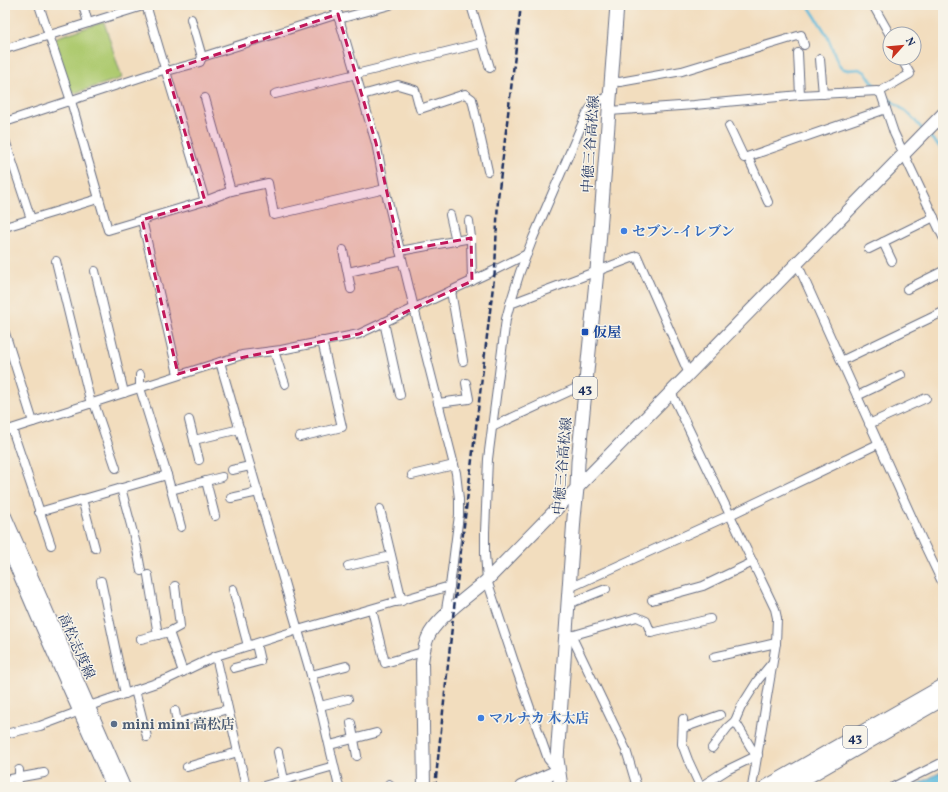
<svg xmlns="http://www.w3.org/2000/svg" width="948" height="792" viewBox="0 0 948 792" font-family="Vollkorn,'Noto Serif JP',serif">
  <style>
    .green { fill: #aeca70; stroke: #647c67 }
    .water { fill: #5fbbdd; stroke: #3d759e }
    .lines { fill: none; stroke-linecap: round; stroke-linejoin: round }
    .stream { stroke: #5fbbdd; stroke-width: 2.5 }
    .street-casing { stroke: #666c80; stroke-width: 10 }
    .secondary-casing { stroke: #666c80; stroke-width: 14 }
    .primary-casing { stroke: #666c80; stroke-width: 15 }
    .street { stroke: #fff; stroke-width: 8 }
    .secondary { stroke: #fff; stroke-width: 12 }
    .primary { stroke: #fff; stroke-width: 13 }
    .rail { stroke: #1b2f5e; stroke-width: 2.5; stroke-dasharray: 6 3; stroke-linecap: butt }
    .marked { fill: #c2185b; fill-opacity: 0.2; stroke: #c2185b; stroke-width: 3; stroke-dasharray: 8 5; stroke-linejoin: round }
    .shop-dot { fill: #3f7fe0; stroke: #f7f3e8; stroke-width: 1.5 }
    .transit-dot { fill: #1a4fb4; stroke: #f7f3e8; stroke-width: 1.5 }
    .service-dot { fill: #5c6f8a; stroke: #f7f3e8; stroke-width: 1.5 }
    .labels { text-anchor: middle; stroke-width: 3; stroke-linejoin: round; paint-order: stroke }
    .shield { fill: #f7f3e8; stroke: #5d6a87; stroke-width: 1 }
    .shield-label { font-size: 13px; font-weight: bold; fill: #1b2f5e }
    .street-label { font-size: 14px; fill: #1b2f5e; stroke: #f7f3e8 }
    .shop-label { font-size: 14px; font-weight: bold; fill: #366cbe; stroke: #f7f3e8; text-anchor: start }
    .transit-label { font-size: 14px; font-weight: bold; fill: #164399; stroke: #f7f3e8; text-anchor: start }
    .service-label { font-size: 14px; font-weight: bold; fill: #4e5e75; stroke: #f7f3e8; text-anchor: start }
  </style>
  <rect width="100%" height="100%" fill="#f7f3e8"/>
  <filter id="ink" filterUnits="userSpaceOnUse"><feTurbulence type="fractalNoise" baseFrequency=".025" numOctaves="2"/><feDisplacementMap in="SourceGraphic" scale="8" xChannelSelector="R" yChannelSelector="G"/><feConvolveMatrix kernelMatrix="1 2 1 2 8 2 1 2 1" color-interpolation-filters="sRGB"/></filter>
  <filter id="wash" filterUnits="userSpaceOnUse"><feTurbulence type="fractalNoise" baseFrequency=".012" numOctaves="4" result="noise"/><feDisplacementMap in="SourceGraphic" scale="16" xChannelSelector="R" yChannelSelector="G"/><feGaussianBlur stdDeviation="0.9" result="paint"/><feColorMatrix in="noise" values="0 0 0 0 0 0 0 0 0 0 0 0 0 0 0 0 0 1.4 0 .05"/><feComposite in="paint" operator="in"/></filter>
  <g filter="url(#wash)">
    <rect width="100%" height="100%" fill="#f2ddbe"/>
    <polygon class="green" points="104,22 122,78 75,93 71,92 55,42 57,37"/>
    <polygon class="water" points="943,771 943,787 912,787"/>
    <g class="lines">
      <g class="stream">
        <polyline points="808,5 827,35 838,63 841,68 848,70 859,69 865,72 878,89"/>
        <polyline points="884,95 910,115 923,130"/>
        <polyline points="928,135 943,150"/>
      </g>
    </g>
  </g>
  <g filter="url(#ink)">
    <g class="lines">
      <defs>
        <g id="street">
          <polyline points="83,5 88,23"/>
          <polyline points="335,5 376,143 385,189 414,308 456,473 459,499 459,515 450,586 445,615"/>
          <polyline points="471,5 490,68"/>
          <polyline points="873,5 890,35"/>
          <polyline points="339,19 390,5"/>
          <path d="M5,49C52,34 99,20 146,5L205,201L108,230L71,101L39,5"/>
          <polyline points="798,53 800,95"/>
          <polyline points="202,57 338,14"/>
          <polyline points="820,59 823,94"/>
          <polyline points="167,71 200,62 202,57 191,19"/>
          <polyline points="611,81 620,82 682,71 801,35 804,45"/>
          <polyline points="879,92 910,74 901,58"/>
          <polyline points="275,94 482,43"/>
          <polyline points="362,95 398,85 415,90 420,109 465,94 472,99 488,171"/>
          <polyline points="205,98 231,191"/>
          <polyline points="609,111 694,105 800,95 877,91 881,94 894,133 943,237"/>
          <polyline points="5,122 166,69"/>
          <polyline points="729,126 744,158 886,109"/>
          <polyline points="5,140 31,219"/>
          <polyline points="748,157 768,202"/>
          <polyline points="205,201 231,191 268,183 274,215 385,189"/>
          <polyline points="450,215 456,241"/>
          <polyline points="142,220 178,374"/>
          <polyline points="469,221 471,238"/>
          <polyline points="5,227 98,199"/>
          <polyline points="883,242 892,261"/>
          <polyline points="869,249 934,217"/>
          <polyline points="343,250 351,289"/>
          <polyline points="400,251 471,238 472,281"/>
          <polyline points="56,261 91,404"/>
          <polyline points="797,263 923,542 943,584"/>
          <polyline points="95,271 124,393"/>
          <polyline points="348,272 402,260"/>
          <polyline points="907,289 943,271"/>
          <polyline points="451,291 463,361"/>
          <polyline points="510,304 637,256 689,374"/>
          <polyline points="384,322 400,395"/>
          <polyline points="5,333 33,422"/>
          <polyline points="274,351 285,384"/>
          <polyline points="841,361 943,312"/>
          <polyline points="220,362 320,706 339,787"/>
          <polyline points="140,375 140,388 167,475 181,527"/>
          <polyline points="671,392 775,609 777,618 776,643 752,787"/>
          <polyline points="857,396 901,375"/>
          <polyline points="94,403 116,468"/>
          <polyline points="438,403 469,399 466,383"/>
          <polyline points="189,420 199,460"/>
          <polyline points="869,424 926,398"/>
          <polyline points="492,427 585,384"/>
          <polyline points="12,429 51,545"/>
          <polyline points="5,431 242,355 281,350 359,334 495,270 527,254"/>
          <polyline points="300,437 342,427 322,341"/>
          <polyline points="194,440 240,429"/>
          <polyline points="232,470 250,466"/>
          <polyline points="412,475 454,465"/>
          <polyline points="206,481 222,477"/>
          <polyline points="121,488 136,544 141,571"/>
          <polyline points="171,490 206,481 215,516"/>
          <polyline points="231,498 258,492"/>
          <polyline points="82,499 95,548"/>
          <polyline points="380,509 402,601 396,602"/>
          <polyline points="39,512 167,475"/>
          <polyline points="348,566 391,556"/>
          <polyline points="148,575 158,635"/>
          <polyline points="101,581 125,694"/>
          <polyline points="569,588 730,515 878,444"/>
          <polyline points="233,589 248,646"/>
          <polyline points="652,600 703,586 753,562"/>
          <polyline points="568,604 606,589"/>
          <polyline points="372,610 385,663 423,652"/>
          <polyline points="169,632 180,626 175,586"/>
          <polyline points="571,635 626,750 637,787"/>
          <polyline points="567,637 637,617 646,621 651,633 710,619"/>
          <polyline points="141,639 169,632 183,672"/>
          <polyline points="216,656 246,787"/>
          <polyline points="714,657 776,643"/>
          <polyline points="234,668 260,661 256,644"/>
          <polyline points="311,675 346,666"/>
          <polyline points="135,690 147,737"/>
          <polyline points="320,706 348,699"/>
          <polyline points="175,711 177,723 228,709"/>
          <polyline points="683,719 682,744 688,760 700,786"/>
          <polyline points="735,721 756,756"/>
          <polyline points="351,723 357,756"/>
          <polyline points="683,728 720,715"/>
          <polyline points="5,734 40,726 72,714 95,704 168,679 216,656 298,630 450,586"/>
          <polyline points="330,745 376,733"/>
          <polyline points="712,748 728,727 735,721 741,707 758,680 772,663"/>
          <polyline points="278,752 284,780"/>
          <polyline points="187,767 238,752"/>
          <path d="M557,770L548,759L517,671L487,580L485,554V532L488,459L506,319L510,304L520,272L533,238L586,115C593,103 596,101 609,97"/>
          <polyline points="5,780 44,773"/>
          <polyline points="389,784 389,787"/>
          <path d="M18,787C16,781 20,776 19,770"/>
          <polyline points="260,787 334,766"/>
          <polyline points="700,787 727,770 758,755"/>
          <polyline points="893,787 943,762"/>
        </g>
        <g id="secondary">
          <polyline points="5,516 124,787"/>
          <polyline points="5,541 38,618 113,787"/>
          <path d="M424,787L422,663C423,653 425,642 430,633C442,614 470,595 487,580L943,114"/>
          <polyline points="521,787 558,771"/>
        </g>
        <g id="primary">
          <polyline points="561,787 557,759 574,518 577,488 578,462 597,271 617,5"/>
          <polyline points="766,787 943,686"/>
          <polyline points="790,787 943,699"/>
        </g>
      </defs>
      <use href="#street" class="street-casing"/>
      <use href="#secondary" class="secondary-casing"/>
      <use href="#primary" class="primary-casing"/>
      <use href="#street" class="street"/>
      <use href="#secondary" class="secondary"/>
      <use href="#primary" class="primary"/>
      <polyline class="rail" points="435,787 454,608 495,270 498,198 521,5"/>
    </g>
  </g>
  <path class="marked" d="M338,14L376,143L400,251L471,238L472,281L359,334L220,362L178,374L142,220L205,201L167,71Z"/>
  <g class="shop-dot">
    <circle cx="624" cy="231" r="4"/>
    <circle cx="481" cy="718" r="4"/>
  </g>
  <rect class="transit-dot" x="581" y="328" width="8" height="8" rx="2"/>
  <circle class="service-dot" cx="114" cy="724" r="4"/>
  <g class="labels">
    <g class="shield">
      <rect x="573" y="377" width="24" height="22" rx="3"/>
      <rect x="843" y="726" width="24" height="22" rx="3"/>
    </g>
    <g class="shield-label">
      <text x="585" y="393">43</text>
      <text x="855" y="742">43</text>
    </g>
    <g class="street-label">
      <text transform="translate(590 144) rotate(-86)" y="5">中徳三谷高松線</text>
      <text transform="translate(562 466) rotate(-85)" y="5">中徳三谷高松線</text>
      <text transform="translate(77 646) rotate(66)" y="5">高松志度線</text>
    </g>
    <g class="shop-label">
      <text x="632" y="236">セブン-イレブン</text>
      <text x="489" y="723">マルナカ 木太店</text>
    </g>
    <g class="transit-label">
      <text x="593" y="337">仮屋</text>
    </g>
    <g class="service-label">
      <text x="122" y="729">mini mini 高松店</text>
    </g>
  </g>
  <rect width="948" height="792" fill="none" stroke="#f7f3e8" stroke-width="20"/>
  <g transform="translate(902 46) rotate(63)"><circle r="19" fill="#f7f3e8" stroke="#9fa5b1"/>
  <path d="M0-3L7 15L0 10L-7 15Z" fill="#c8321e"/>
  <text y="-6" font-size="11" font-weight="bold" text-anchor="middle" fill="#1b2f5e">N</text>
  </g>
</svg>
